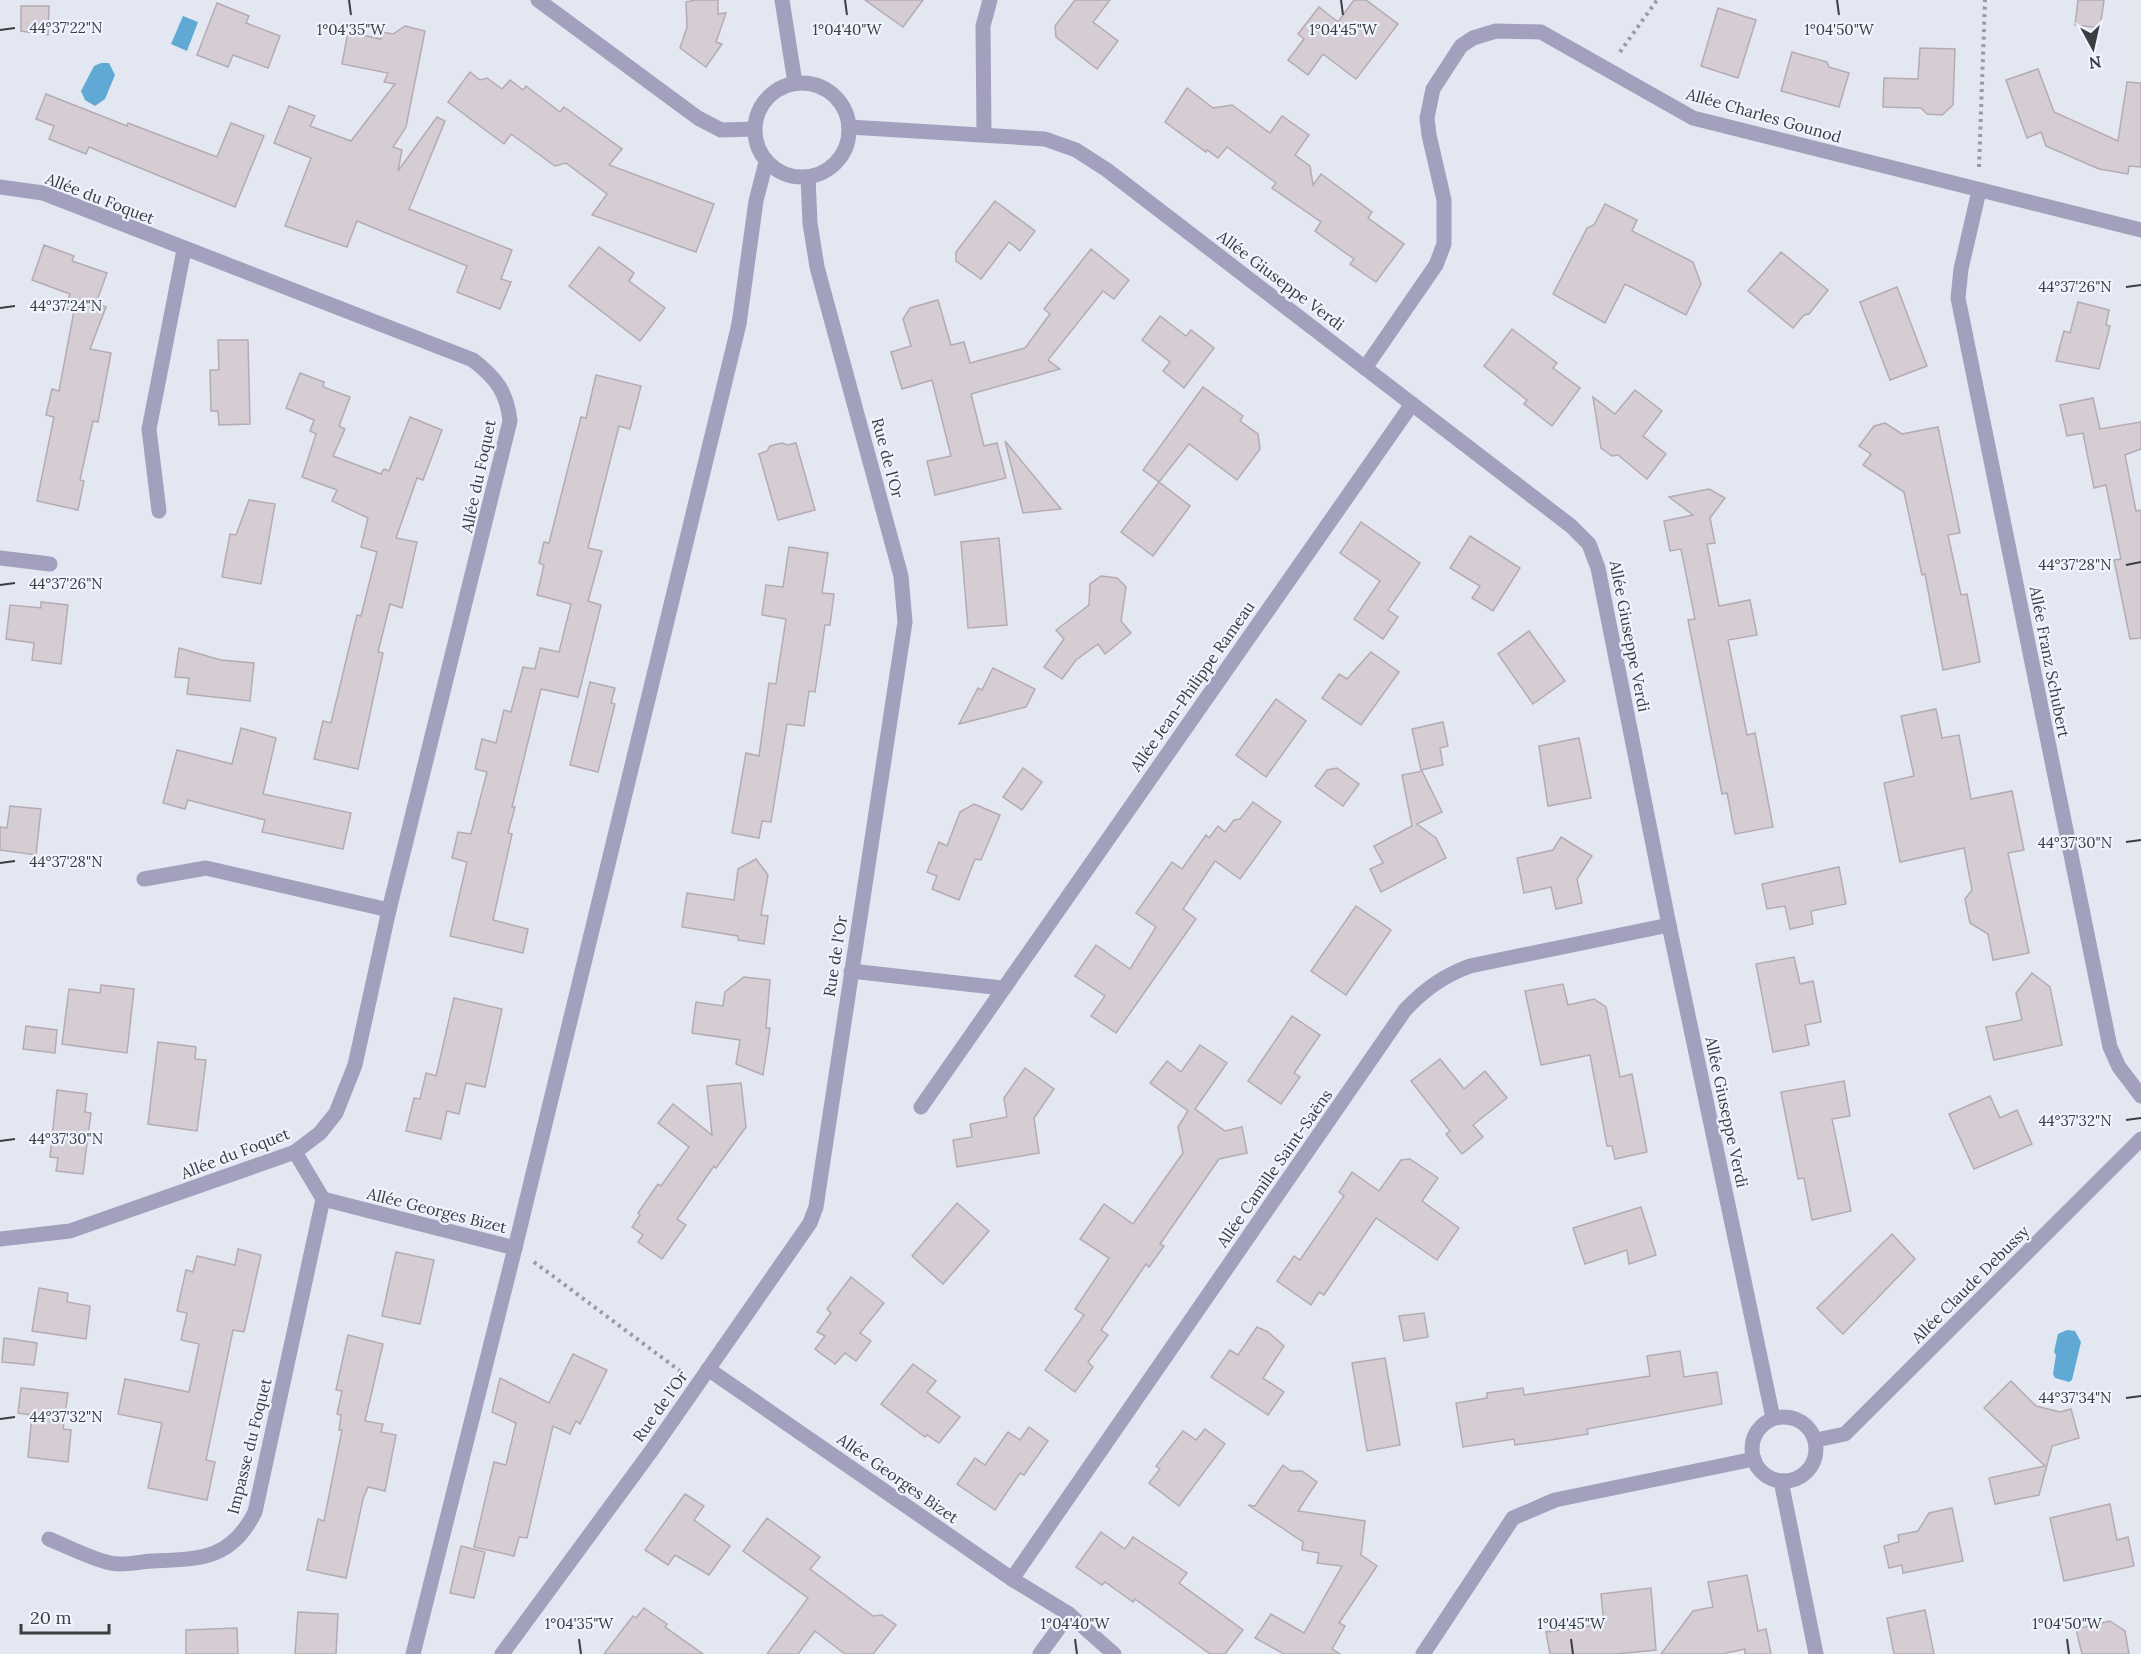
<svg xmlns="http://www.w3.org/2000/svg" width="2141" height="1654" viewBox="0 0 2141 1654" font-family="Lora,serif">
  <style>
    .water { fill: #5fa9d4 }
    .building { fill: #d6ccd3; stroke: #b5abb2; stroke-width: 1.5 }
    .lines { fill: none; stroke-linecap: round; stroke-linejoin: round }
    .path { stroke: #979ba2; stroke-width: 4; stroke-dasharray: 3 4.5; stroke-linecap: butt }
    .pedestrian { stroke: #a3a0be; stroke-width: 15 }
    .minor { stroke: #a3a0be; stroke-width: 15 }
    .ticks { fill: none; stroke: #3b3d41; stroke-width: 2 }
    .labels { text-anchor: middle; stroke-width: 4.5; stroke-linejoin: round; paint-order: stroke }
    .street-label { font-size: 16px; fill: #3b3d41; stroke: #eff4ff }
    .ticks-label { font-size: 15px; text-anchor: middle; fill: #3b3d41; stroke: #eff4ff; stroke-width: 4.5; stroke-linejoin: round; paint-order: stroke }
  </style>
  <rect width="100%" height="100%" fill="#e2e7f1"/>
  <g class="water">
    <polygon points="183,16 198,22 187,51 171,44"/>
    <polygon points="101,63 109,63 115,75 105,99 95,106 85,100 81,91 94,66"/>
    <polygon points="2067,1330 2075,1331 2081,1342 2072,1380 2069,1382 2055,1378 2053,1374 2056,1355 2054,1352 2058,1334"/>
  </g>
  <g class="building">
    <polygon points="695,0 718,0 718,14 726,13 716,42 722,44 706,67 680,48 687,27 686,2"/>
    <polygon points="865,0 923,0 903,27"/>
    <polygon points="1075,0 1110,0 1093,22 1118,41 1097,69 1056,37 1055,26"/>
    <polygon points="1354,0 1366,0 1398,24 1356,79 1323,54 1308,75 1288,60 1304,39 1298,34 1319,7 1338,22"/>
    <polygon points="2078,0 2104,0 2100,28 2075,25"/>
    <polygon points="217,3 249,16 246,23 280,36 268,68 233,55 228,67 197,55"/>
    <polygon points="21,6 49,6 48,35 21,31"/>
    <polygon points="1718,8 1756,20 1738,78 1701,66"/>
    <polygon points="405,26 425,31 406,127 393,147 402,150 398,171 437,117 445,121 409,209 512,250 501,279 511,282 500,309 457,292 467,266 357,221 347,247 285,226 311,158 274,143 289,106 315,116 310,126 351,141 395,84 384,82 388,73 342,64 348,32 381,39 383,32 393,34"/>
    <polygon points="1920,48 1955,49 1953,105 1942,115 1927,114 1921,108 1883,107 1884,78 1918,79"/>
    <polygon points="1792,52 1827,62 1829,67 1849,73 1839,107 1781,91"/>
    <polygon points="2038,69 2054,112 2118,141 2127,82 2141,83 2141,167 2129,166 2128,174 2099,169 2046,146 2041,132 2027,138 2006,80"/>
    <polygon points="470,72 480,80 487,78 502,89 510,80 523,90 526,86 560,112 564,107 622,149 609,165 714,204 696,252 592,215 607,194 566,163 555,166 511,134 504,144 448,102"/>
    <polygon points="1187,88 1213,108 1232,105 1270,133 1282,116 1309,135 1295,155 1310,166 1313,185 1321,174 1372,212 1368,218 1404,244 1376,282 1350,264 1354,259 1315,231 1321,222 1272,188 1276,183 1227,147 1218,158 1207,150 1206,152 1165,122"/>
    <polygon points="46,94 127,126 128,123 217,157 231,123 264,136 235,207 89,147 86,154 49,139 54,126 36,119"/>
    <polygon points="995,201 1035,231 1020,251 1009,242 981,279 956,261 956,252"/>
    <polygon points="1605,204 1637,220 1632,231 1693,262 1701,284 1686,315 1625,284 1605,323 1553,294 1587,228 1594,225"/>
    <polygon points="44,245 74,256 72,261 107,273 96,303 106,307 90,349 111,353 98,422 93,421 80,480 84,481 78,510 37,501 54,417 46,415 52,389 59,391 74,311 64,308 70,294 32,280"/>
    <polygon points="599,247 634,273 629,281 665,308 640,341 569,286"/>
    <polygon points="1091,249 1129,280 1114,299 1103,291 1048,360 1060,369 971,394 984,446 997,443 1006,478 935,495 927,461 951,456 932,380 902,389 891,352 911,346 903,319 910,308 938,300 951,345 964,342 970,363 1025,348 1050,314 1044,309"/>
    <polygon points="1781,252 1828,290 1809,314 1804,315 1793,328 1748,291"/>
    <polygon points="1897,287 1927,366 1890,380 1860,302"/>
    <polygon points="2078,302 2109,310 2106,325 2110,326 2099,369 2056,361 2064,331 2070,333"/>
    <polygon points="1160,316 1186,336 1191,330 1214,348 1184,388 1163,371 1170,362 1142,340"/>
    <polygon points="1512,329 1557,363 1553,368 1580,388 1552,426 1524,404 1527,400 1484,366"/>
    <polygon points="218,340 248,340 250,424 219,425 218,411 211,411 210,370 219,370"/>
    <polygon points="300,373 324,382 323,387 350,397 339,426 345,429 333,456 381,474 384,469 389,471 410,417 442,430 423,480 417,478 396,538 417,542 402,608 390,604 378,652 383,653 358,769 314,759 323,721 331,723 357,615 361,616 377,552 361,547 368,518 332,501 337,490 302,477 316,434 310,431 314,420 286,408"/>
    <polygon points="596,375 641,386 630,429 619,426 588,548 602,551 588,601 601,605 578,697 541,689 512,807 515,807 508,833 512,834 493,920 528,929 523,953 450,936 467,862 452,858 458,832 471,834 487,772 475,769 482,739 496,743 504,710 511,712 523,667 535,669 540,648 559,652 571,604 537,595 544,565 539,563 544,542 549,543 581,417 586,418"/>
    <polygon points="1203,387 1243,416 1240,421 1258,434 1260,449 1237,480 1189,444 1159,482 1143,470"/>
    <polygon points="1635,390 1662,411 1643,436 1666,454 1647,479 1618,455 1612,456 1601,448 1593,397 1615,414"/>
    <polygon points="2093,398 2100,429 2141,422 2141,449 2125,455 2136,511 2141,510 2141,638 2130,639 2114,560 2121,559 2106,485 2094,488 2083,433 2067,436 2060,405"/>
    <polygon points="1885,423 1902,434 1938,427 1960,533 1948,535 1961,595 1967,594 1980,662 1943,670 1925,574 1922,575 1904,492 1863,465 1871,454 1859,446 1874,426"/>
    <polygon points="1005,441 1061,509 1023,513"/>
    <polygon points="782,443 787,445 796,443 815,510 778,520 759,454 767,451 770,446"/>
    <polygon points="1159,482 1190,506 1153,556 1121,532"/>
    <polygon points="1709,489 1725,498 1710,518 1715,543 1707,544 1719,606 1750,600 1757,635 1728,640 1747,735 1755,733 1773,827 1735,834 1727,793 1722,794 1688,620 1695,619 1681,549 1670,551 1664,521 1693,515 1669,497"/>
    <polygon points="249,500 275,504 261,584 222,577 230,534 236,535"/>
    <polygon points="1361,522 1420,563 1388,610 1398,617 1383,639 1354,619 1380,581 1340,553"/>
    <polygon points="1470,536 1520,568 1493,611 1472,598 1480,586 1450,568"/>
    <polygon points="999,538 1007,625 968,628 961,542"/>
    <polygon points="789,547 828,553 822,593 834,594 830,625 825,625 815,692 809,691 804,726 787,724 771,822 762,821 759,838 732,833 746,753 759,756 769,683 776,684 786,619 762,615 766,585 783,587"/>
    <polygon points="1101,576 1117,578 1126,587 1121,621 1131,633 1105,654 1098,644 1076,660 1062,679 1044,667 1064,639 1056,630 1089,605 1090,584"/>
    <polygon points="41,602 68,605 61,664 32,660 34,643 6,639 10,605 41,608"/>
    <polygon points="1529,631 1565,681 1533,704 1498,654"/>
    <polygon points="179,648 221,660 254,663 250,701 187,694 189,678 175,677"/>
    <polygon points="1371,652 1399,672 1361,725 1322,698 1339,674 1347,679"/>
    <polygon points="993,668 1035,689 1026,707 959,724 978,688 982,690"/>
    <polygon points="590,682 615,688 611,703 615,704 598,772 570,765"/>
    <polygon points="1276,699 1306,721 1266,777 1236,755"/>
    <polygon points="1936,709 1942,738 1959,735 1971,799 2012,791 2024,850 2008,853 2029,953 1993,960 1988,934 1970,923 1965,899 1972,890 1964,848 1900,862 1884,783 1914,776 1901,716"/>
    <polygon points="1443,722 1448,746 1440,748 1443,765 1421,770 1412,729"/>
    <polygon points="241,728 276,738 263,794 351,813 343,849 262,832 265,820 188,800 185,809 163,803 177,750 232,764"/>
    <polygon points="1579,738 1591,798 1548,806 1539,746"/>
    <polygon points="1023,768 1042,782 1022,810 1003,797"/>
    <polygon points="1337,768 1359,784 1343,806 1315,786 1327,770"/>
    <polygon points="1422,771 1442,812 1417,824 1436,838 1446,858 1381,892 1370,869 1383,863 1374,846 1412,826 1402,775"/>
    <polygon points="1253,802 1281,822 1240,879 1215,861 1183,909 1196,919 1116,1033 1091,1016 1105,996 1075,976 1096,945 1130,969 1156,927 1136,913 1172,862 1182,869 1206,835 1209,838 1218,826 1225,832 1234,820 1240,819"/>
    <polygon points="974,804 1000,815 981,860 975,859 959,900 932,889 937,876 927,872 939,842 947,846 960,812"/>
    <polygon points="10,806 41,809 36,855 0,850 0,827 7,828"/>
    <polygon points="1561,837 1592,856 1577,879 1582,903 1556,909 1551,887 1524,893 1517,858 1553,850"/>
    <polygon points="756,859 768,875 761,915 768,916 764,944 738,940 738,936 682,927 687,893 734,900 738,869"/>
    <polygon points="1839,867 1846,904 1811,911 1813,924 1790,929 1785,906 1767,909 1762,884"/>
    <polygon points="1356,906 1391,930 1346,995 1311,971"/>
    <polygon points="1794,957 1800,984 1813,981 1821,1022 1805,1025 1809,1045 1773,1052 1756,964"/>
    <polygon points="2032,973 2050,987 2062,1045 1994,1060 1986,1027 2022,1020 2016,993"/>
    <polygon points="744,977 770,980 766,1028 770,1028 763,1075 736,1064 740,1040 692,1033 696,1002 723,1006 725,992"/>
    <polygon points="1563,984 1568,1005 1594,999 1606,1007 1620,1077 1632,1074 1647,1152 1615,1159 1612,1146 1607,1146 1590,1055 1541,1065 1525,991"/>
    <polygon points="101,985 134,989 127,1053 62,1044 69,989 100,993"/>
    <polygon points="454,998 502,1009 485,1087 466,1083 459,1114 447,1111 441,1139 406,1131 414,1098 420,1099 426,1073 436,1076"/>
    <polygon points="1292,1016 1320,1035 1294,1073 1300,1077 1281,1104 1248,1081"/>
    <polygon points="26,1026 57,1030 55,1053 23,1049"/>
    <polygon points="158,1042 196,1047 195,1059 206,1060 197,1131 148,1124"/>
    <polygon points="1200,1045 1227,1063 1195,1109 1225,1131 1242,1127 1247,1153 1219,1159 1160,1244 1164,1246 1149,1267 1146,1264 1101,1330 1108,1335 1088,1362 1093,1367 1075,1392 1045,1370 1084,1315 1075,1309 1109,1258 1080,1239 1104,1204 1133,1224 1183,1153 1178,1127 1188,1111 1150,1083 1167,1061 1181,1072"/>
    <polygon points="1440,1059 1464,1089 1485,1071 1507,1098 1473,1125 1483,1137 1462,1154 1446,1134 1450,1131 1411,1081"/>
    <polygon points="1025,1068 1054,1089 1034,1118 1039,1153 957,1167 953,1140 972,1137 970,1124 1007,1117 1004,1098"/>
    <polygon points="1844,1081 1850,1116 1832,1119 1851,1211 1812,1220 1804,1178 1798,1179 1781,1092"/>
    <polygon points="741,1083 746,1127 716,1168 714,1166 677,1219 686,1225 662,1259 638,1242 643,1235 632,1227 640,1215 638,1213 658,1184 661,1186 689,1147 658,1123 673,1104 712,1135 707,1086"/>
    <polygon points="57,1090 87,1094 85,1112 91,1113 83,1174 56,1171 58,1158 50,1157"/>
    <polygon points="1990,1096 2000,1118 2017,1110 2032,1144 1974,1169 1949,1114"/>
    <polygon points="1410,1159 1438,1178 1422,1201 1459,1228 1437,1260 1376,1218 1324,1295 1319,1292 1311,1305 1277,1281 1294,1256 1300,1260 1344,1196 1339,1192 1352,1172 1379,1191 1401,1160"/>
    <polygon points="957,1203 989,1231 943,1284 912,1256"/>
    <polygon points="1641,1207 1656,1255 1629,1264 1627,1250 1585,1264 1573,1228"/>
    <polygon points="1892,1234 1915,1259 1843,1334 1817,1308"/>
    <polygon points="238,1249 261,1255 244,1332 233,1330 206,1460 215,1462 207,1500 148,1488 162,1423 118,1414 125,1379 189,1392 199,1344 181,1340 187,1313 177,1311 186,1270 193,1272 197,1256 235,1265"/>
    <polygon points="396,1252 434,1260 420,1324 382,1316"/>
    <polygon points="851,1277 884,1303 860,1333 871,1341 856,1361 845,1353 835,1364 815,1349 825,1336 817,1332 831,1313 827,1309"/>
    <polygon points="39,1288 68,1293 67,1302 90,1306 86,1339 32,1331"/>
    <polygon points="1424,1313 1428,1337 1404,1341 1399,1316"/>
    <polygon points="1257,1327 1268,1332 1284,1346 1263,1378 1284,1392 1268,1415 1211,1377 1230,1350 1238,1355"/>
    <polygon points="348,1335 383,1344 365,1421 383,1424 381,1432 396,1435 385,1491 368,1487 363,1499 346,1578 307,1570 318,1519 324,1521 342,1430 339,1430 341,1415 337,1414 342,1391 336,1390"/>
    <polygon points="4,1338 37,1343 34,1365 2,1362"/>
    <polygon points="1680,1351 1684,1377 1717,1372 1722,1404 1587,1429 1588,1434 1551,1440 1515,1445 1514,1439 1463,1447 1456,1403 1487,1398 1487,1393 1523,1388 1524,1395 1650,1376 1647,1356"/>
    <polygon points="573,1354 607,1370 580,1424 576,1421 570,1434 553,1426 527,1538 519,1537 514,1556 474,1547 494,1462 506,1465 516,1423 492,1412 500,1378 549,1403"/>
    <polygon points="1385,1358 1400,1445 1367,1451 1352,1363"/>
    <polygon points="913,1364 936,1381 927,1392 960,1417 939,1443 927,1435 925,1437 881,1404"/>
    <polygon points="2011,1381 2036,1406 2060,1412 2071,1409 2079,1438 2052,1446 2039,1495 1995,1504 1989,1478 2045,1466 1984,1408"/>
    <polygon points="21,1388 68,1393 63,1429 71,1430 68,1462 28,1457 32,1415 18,1413"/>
    <polygon points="1029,1427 1048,1441 1024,1475 1020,1473 995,1510 957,1484 975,1458 985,1465 1008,1432 1020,1440"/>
    <polygon points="1205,1429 1225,1444 1179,1506 1149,1483 1160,1469 1156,1466 1183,1431 1196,1440"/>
    <polygon points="1283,1465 1291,1471 1302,1471 1317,1482 1298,1511 1365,1521 1361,1555 1377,1566 1339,1623 1345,1626 1332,1649 1340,1654 1284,1654 1255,1638 1271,1614 1304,1633 1342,1566 1317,1563 1319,1553 1302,1550 1303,1542 1248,1505 1255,1506"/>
    <polygon points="685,1494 704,1506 694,1520 730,1546 709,1575 675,1555 668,1565 645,1550"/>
    <polygon points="2110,1504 2117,1540 2128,1537 2134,1566 2064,1581 2050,1518"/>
    <polygon points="1952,1508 1963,1561 1903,1573 1902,1565 1889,1568 1884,1546 1899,1542 1898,1535 1918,1531 1929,1513"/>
    <polygon points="767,1518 820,1557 810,1569 873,1616 882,1615 896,1625 873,1654 845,1654 815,1631 798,1654 767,1654 808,1598 743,1551"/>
    <polygon points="1101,1532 1125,1549 1133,1537 1187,1573 1179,1583 1243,1630 1225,1654 1210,1654 1135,1599 1133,1602 1105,1582 1102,1585 1076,1567"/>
    <polygon points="461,1546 485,1552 474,1598 450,1593"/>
    <polygon points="1747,1575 1758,1631 1766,1629 1771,1654 1745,1654 1745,1649 1722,1654 1661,1654 1693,1611 1713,1607 1708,1582"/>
    <polygon points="1651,1588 1656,1650 1616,1654 1550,1654 1546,1632 1604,1624 1601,1594"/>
    <polygon points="644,1608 667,1624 665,1627 703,1654 604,1654 633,1616 636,1618"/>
    <polygon points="1925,1610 1934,1654 1894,1654 1887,1618"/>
    <polygon points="298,1612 338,1614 336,1654 295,1654"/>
    <polygon points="2110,1621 2125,1631 2129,1654 2082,1654 2076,1629"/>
    <polygon points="237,1628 238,1654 186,1654 186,1630"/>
  </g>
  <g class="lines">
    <g class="path">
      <polyline points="1620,52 1657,0"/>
      <polyline points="1979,167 1985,0"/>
      <polyline points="534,1262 680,1371"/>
    </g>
    <polyline class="pedestrian" points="413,1654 515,1248 739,324"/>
    <g class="minor">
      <polyline points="538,0 698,118 721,130 754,129"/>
      <polyline points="782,0 795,83"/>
      <circle cx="802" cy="130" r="47"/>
      <polyline points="849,127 1045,139 1076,150 1107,170 1571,526 1589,544 1598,568 1669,925 1773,1418"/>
      <polyline points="984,134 983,26 990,0"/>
      <path d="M0,187L43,193L473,360C496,378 507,392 510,421L389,910L355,1065L336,1113L320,1133L295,1152L70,1231L0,1239"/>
      <polyline points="1979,191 1961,269 1958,298 2110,1047 2119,1067 2141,1096"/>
      <polyline points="739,324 756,201 766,162"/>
      <polyline points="1365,368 1436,265 1444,244 1444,200 1429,135 1427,118 1433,89 1461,46 1473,38 1496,31 1541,32 1693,118 2141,230"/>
      <polyline points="159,511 149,429 184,250"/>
      <polyline points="0,558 50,564"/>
      <polyline points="144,879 206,868 389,910"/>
      <polyline points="851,971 1002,988"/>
      <polyline points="921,1107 1412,404"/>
      <polyline points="295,1152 323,1199 515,1248"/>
      <polyline points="708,1369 1012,1579 1069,1614 1114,1654"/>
      <circle cx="1784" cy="1449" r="32"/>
      <polyline points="1816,1440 1845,1434 2141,1139"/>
      <polyline points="1781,1481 1816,1654"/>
      <path d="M49,1539C69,1547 89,1558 110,1563C122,1566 138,1562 151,1561C200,1559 231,1560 255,1512L323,1199"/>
      <path d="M1012,1579L1405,1010C1425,989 1443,976 1470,966L1669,925"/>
      <polyline points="502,1654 652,1450 810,1223 816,1207 905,622 901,576 817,267 810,223 808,177"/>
      <polyline points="1040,1654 1069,1614"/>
      <polyline points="1423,1654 1513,1518 1555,1500 1754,1459"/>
    </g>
  </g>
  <path class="ticks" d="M349,0L351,15M845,0L847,15M1341,0L1343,15M1837,0L1839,15M0,30L15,28M2126,287L2141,285M0,308L15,306M2126,565L2141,562M0,585L15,583M2126,842L2141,840M0,863L15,861M2126,1120L2141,1118M0,1141L15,1139M2126,1398L2141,1396M0,1419L15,1417M579,1639L581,1654M1075,1639L1077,1654M1571,1639L1573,1654M2067,1639L2069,1654"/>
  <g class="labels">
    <g class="street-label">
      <text transform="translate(1764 115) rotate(16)" y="6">Allée Charles Gounod</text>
      <text transform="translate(100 198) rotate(21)" y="6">Allée du Foquet</text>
      <text transform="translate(1281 280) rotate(37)" y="6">Allée Giuseppe Verdi</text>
      <text transform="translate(888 458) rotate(75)" y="6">Rue de l'Or</text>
      <text transform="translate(478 476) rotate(-78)" y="6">Allée du Foquet</text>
      <text transform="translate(1630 636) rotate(79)" y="6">Allée Giuseppe Verdi</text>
      <text transform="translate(2050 662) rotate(79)" y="6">Allée Franz Schubert</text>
      <text transform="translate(1192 686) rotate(-55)" y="6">Allée Jean-Philippe Rameau</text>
      <text transform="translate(835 956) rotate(-81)" y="6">Rue de l'Or</text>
      <text transform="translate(1727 1112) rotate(78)" y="6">Allée Giuseppe Verdi</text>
      <text transform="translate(235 1153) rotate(-21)" y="6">Allée du Foquet</text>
      <text transform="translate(1274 1168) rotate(-55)" y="6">Allée Camille Saint-Saëns</text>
      <text transform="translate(437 1210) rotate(14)" y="6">Allée Georges Bizet</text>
      <text transform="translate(1970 1284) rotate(-45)" y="6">Allée Claude Debussy</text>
      <text transform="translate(660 1406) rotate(-55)" y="6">Rue de l'Or</text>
      <text transform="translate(249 1446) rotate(-76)" y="6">Impasse du Foquet</text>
      <text transform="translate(898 1478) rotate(35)" y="6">Allée Georges Bizet</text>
    </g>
  </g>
  <g class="ticks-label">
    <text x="66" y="33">44°37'22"N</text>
    <text x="351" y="35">1°04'35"W</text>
    <text x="847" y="35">1°04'40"W</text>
    <text x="1343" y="35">1°04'45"W</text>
    <text x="1839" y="35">1°04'50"W</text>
    <text x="2075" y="292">44°37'26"N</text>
    <text x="66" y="311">44°37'24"N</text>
    <text x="2075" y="570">44°37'28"N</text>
    <text x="66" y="589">44°37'26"N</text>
    <text x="2075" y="848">44°37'30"N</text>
    <text x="66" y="867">44°37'28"N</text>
    <text x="2075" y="1126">44°37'32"N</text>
    <text x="66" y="1144">44°37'30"N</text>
    <text x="2075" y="1403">44°37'34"N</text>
    <text x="66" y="1422">44°37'32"N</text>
    <text x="579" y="1629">1°04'35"W</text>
    <text x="1075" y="1629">1°04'40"W</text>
    <text x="1571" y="1629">1°04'45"W</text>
    <text x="2067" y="1629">1°04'50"W</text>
  </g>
  <g transform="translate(2093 48) rotate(172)" stroke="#eff4ff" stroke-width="4.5" paint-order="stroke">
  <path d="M0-4.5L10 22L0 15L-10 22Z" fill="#3b3d41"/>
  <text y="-9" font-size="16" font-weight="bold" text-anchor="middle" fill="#3b3d41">N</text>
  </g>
  <path d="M21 1624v9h88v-9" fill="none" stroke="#3b3d41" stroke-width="3"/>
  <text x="30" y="1624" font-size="18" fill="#3b3d41" stroke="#eff4ff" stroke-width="4.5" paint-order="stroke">20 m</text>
</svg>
